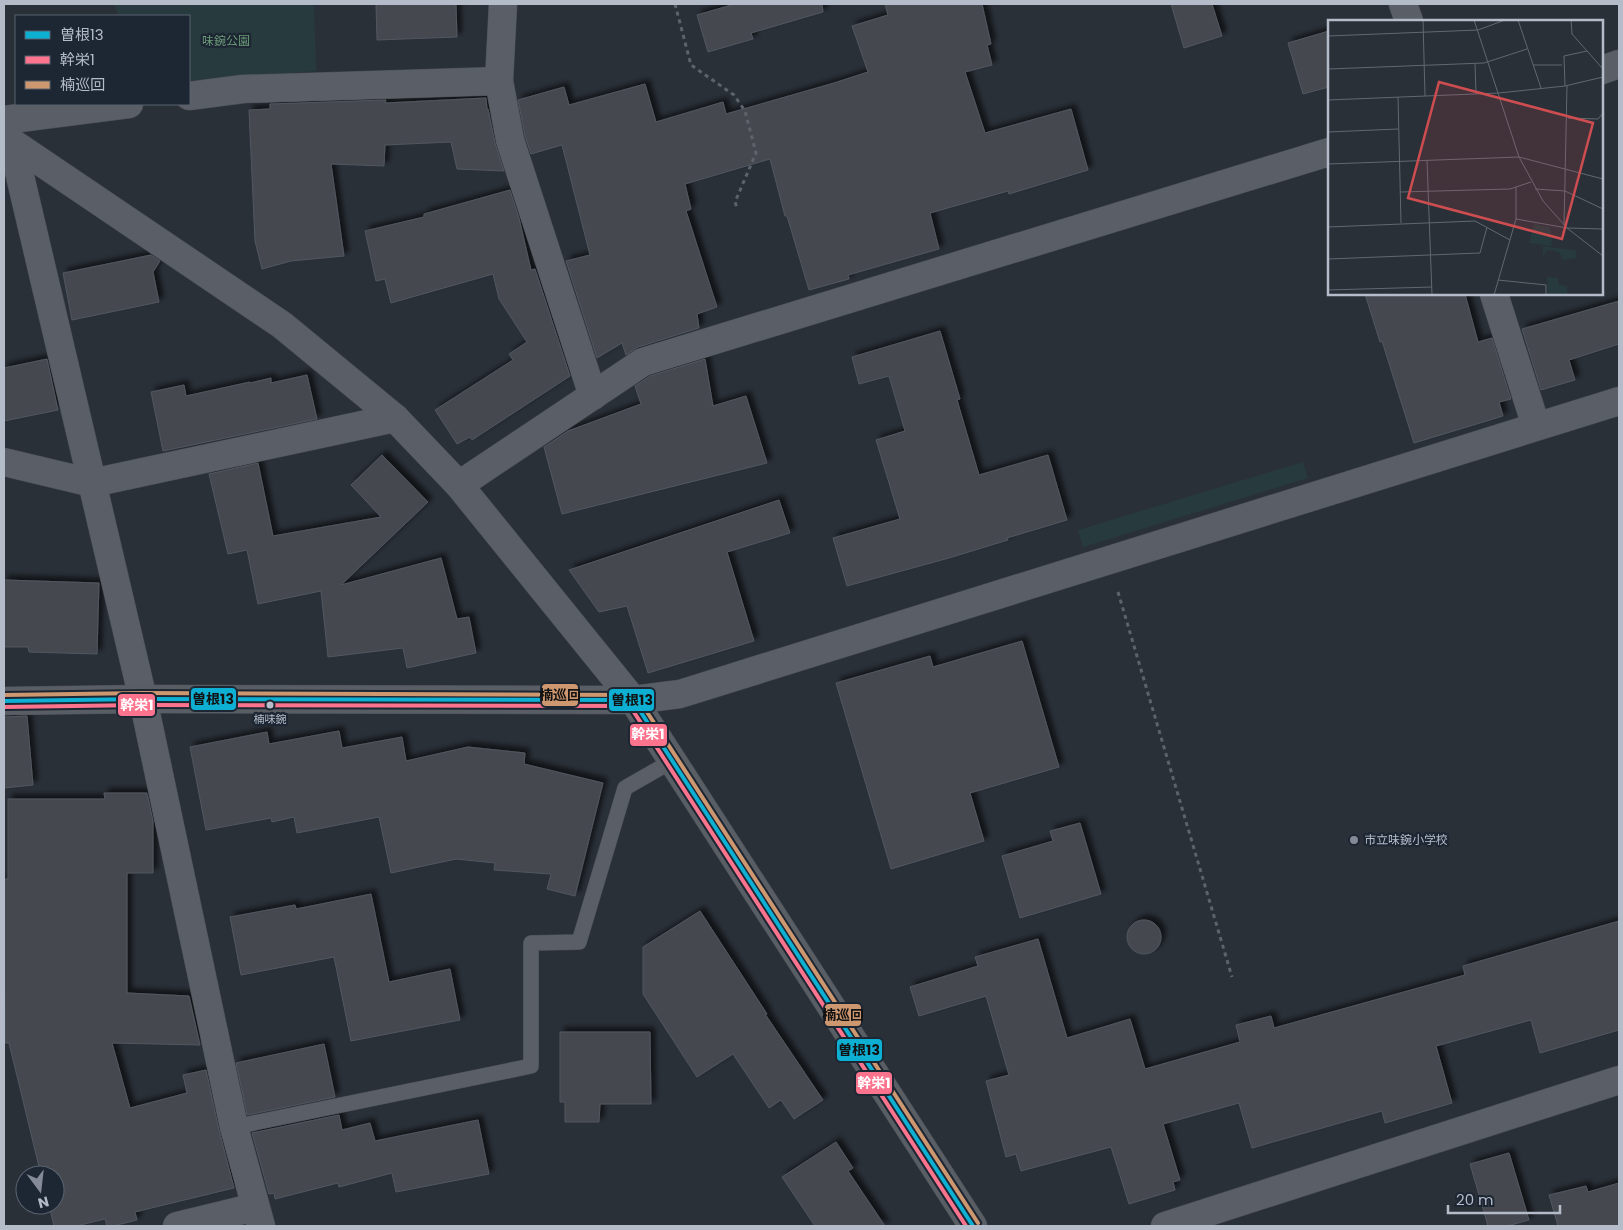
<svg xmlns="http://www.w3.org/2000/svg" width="1623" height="1230" viewBox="0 0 1623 1230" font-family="Poppins,'Noto Sans JP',sans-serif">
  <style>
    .green { fill: #273a3e }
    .building { fill: #444950; stroke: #52575f; filter: url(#shadow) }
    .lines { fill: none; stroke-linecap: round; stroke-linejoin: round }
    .lane-casing { stroke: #484c53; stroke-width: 16 }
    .street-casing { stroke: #484c53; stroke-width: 29 }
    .secondary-casing { stroke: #484c53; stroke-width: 29 }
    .path { stroke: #5d636a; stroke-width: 3; stroke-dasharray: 4 4; stroke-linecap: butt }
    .lane { stroke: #5a5e66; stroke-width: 15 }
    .street { stroke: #5a5e66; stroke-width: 28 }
    .secondary { stroke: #595d64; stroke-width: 28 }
    .bus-1-casing { stroke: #1d2633; stroke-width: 8 }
    .bus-2-casing { stroke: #1d2633; stroke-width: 8 }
    .bus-3-casing { stroke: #1d2633; stroke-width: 8 }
    .bus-1 { stroke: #0dafd3; stroke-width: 4 }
    .bus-2 { stroke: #fc738d; stroke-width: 4 }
    .bus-3 { stroke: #cd976f; stroke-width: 4 }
    .bus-dot { fill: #b4bcc9; stroke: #1d2633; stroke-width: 2 }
    .poi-dot { fill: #848b96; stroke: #1d2633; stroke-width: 2 }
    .labels { text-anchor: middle; stroke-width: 4.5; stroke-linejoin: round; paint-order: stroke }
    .bus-label { font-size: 11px; fill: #b4bcc9; stroke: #1d2633 }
    .park-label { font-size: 12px; fill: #6b9a76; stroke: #1d2633 }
    .poi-label { font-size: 12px; fill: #b4bcc9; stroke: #1d2633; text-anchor: start }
    .inset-road { fill: none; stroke: #616872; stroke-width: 1 }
    .view { fill: #ce4d50; fill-opacity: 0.15; stroke: #ce4d50; stroke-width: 2.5 }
    .inset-edge { fill: none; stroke: #b4bcc9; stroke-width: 2.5 }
    .line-badge { stroke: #1d2633; stroke-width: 2 }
    .badge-label { font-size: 14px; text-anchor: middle; font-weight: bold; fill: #fff }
    .pale-badge-label { font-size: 14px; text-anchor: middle; font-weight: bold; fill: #111 }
  </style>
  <defs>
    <filter id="shadow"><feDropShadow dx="4.5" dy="-4.5" stdDeviation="2.5" flood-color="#0009"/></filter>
  </defs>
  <rect width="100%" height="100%" fill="#2a3038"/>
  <g class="green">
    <polygon points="114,4 314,4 316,71 189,81 189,16 119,16"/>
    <polygon points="1303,462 1308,478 1083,547 1078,530"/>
  </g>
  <g class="building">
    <polygon points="376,4 456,4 457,37 377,40"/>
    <polygon points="735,4 822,4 823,12 751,33 753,39 708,52 697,15"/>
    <polygon points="885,4 982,4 991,44 987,45 992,65 965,72 985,133 1071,109 1088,170 1009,194 1008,191 930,213 939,249 848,275 849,279 809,290 787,216 785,216 770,159 685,184 691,209 686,211 717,307 697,314 699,328 638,347 626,355 622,343 597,358 566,261 590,255 562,145 531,154 525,136 518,100 564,87 569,105 645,84 656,122 723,102 726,114 834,83 868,72 852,26 888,15"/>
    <polygon points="1171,4 1212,4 1222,36 1184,48"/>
    <polygon points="1329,31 1329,87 1303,94 1288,43"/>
    <polygon points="486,98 487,109 488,109 495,143 504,171 457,169 451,142 385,145 384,166 331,164 344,256 291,261 262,269 255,241 249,110 270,109 270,104 386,100 385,103"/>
    <polygon points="510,190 519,218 531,270 535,269 570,376 472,440 470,437 457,444 435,410 513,360 509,354 527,342 499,299 493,274 391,303 385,279 376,281 365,231 424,217 424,214"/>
    <polygon points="151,255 160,261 153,272 159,302 72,320 63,273"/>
    <polygon points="1365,294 1465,294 1478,342 1492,338 1511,399 1499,402 1503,416 1414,443 1382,341 1380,342"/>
    <polygon points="1619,301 1619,344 1569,360 1575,380 1541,390 1522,329"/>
    <polygon points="940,331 960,399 957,400 979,475 1048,455 1067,520 1007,538 1008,540 949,558 847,586 833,538 900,519 876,440 905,431 889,376 859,384 852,357"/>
    <polygon points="47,359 58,410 4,421 4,368"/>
    <polygon points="705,359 713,406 746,396 767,463 562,514 544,447 568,431 641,404 635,386 650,376"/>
    <polygon points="307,375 317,419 163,451 151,392 184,385 186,396 250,382 250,383 271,378 271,383"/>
    <polygon points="382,455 428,502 341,585 441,558 457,619 469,617 476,653 407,668 403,648 328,657 321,591 258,604 247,550 228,554 209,474 258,463 273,536 381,517 351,485"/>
    <polygon points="779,500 790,533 727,552 754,641 648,673 627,606 599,612 569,570"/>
    <polygon points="4,580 99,583 97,654 29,652 28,647 4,647"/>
    <polygon points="1022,641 1059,767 970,793 984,841 891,869 836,683 930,656 933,667"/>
    <polygon points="27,716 33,785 4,788 4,717"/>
    <polygon points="339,731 342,748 402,737 406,761 468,747 525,753 524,764 603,783 575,896 547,889 551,874 494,870 495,863 456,859 391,873 379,817 297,833 294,817 272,822 271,818 206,830 190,747 267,732 269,744"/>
    <polygon points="104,793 147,793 153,821 153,873 127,873 127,993 189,996 200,1045 112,1043 130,1108 187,1093 183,1075 206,1070 219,1130 234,1188 135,1212 137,1220 113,1226 107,1226 105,1219 76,1226 54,1226 49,1205 55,1205 55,1175 41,1175 9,1043 5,1043 4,879 8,879 8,799 105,799"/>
    <polygon points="1080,823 1101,894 1020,918 1002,856 1053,841 1050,831"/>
    <polygon points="371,894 389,982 450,969 460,1020 351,1041 334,957 241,975 230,917 295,905 296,909"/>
    <polygon points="700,911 767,1014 765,1014 823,1100 794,1119 781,1100 769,1108 733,1054 697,1077 643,994 643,947"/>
    <circle cx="1144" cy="937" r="17"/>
    <polygon points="1619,921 1619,1030 1540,1053 1531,1020 1436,1046 1452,1103 1385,1123 1382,1111 1252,1148 1239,1103 1163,1124 1180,1180 1173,1182 1175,1190 1129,1204 1111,1147 1021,1171 1016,1154 1006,1157 986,1081 1009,1075 986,996 919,1016 910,987 978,966 975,957 1038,939 1067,1038 1130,1019 1145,1069 1240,1042 1236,1025 1271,1016 1274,1028 1465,975 1463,966"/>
    <polygon points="560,1032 650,1032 651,1104 600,1104 599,1122 565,1122 565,1102 560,1102"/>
    <polygon points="324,1044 335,1097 247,1115 236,1063"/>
    <polygon points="339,1115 342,1130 370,1123 375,1141 478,1120 489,1174 396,1192 392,1173 339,1187 338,1183 275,1199 274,1193 269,1194 252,1133"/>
    <polygon points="836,1142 853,1168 848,1171 885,1226 815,1226 782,1177"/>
    <polygon points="1509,1153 1529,1220 1507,1226 1488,1226 1470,1164"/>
    <polygon points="1619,1183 1619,1226 1558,1226 1549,1195 1586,1186 1588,1192"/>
  </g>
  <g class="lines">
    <defs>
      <polyline id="lane" points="234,1127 531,1066 531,943 579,942 625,788 672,761"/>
      <g id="street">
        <polyline points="503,4 499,81 510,140 593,396"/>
        <polyline points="1403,4 1409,21"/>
        <polyline points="1602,70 1619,64"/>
        <polyline points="189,96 243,89 499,81"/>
        <polyline points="4,120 129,104"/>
        <polyline points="4,137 282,325 395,418 459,485 633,700 680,694 1619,401"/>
        <polyline points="12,142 143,699 234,1127 261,1226"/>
        <polyline points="1494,294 1536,426"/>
        <polyline points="4,462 92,483 395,418"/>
        <polyline points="459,485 643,362 1329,152"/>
        <polyline points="177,1226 255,1207"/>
        <polyline points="1165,1226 1619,1080"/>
      </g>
      <polyline id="secondary" points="4,701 143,699 633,700 973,1226"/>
    </defs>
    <use href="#lane" class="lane-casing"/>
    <use href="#street" class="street-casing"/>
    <use href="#secondary" class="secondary-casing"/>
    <g class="path">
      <polyline points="675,4 691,65 734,95 745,111 756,153 735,202 737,208"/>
      <polyline points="1118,592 1232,977"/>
    </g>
    <use href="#lane" class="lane"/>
    <use href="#street" class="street"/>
    <use href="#secondary" class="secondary"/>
    <defs>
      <polyline id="bus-1" points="4,701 143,699 633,700 973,1226"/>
      <polyline id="bus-2" points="4,707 143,705 630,706 966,1226"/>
      <polyline id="bus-3" points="4,695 143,693 636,695 978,1223"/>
    </defs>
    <use href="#bus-1" class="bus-1-casing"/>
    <use href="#bus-2" class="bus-2-casing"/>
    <use href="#bus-3" class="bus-3-casing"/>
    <use href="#bus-1" class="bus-1"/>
    <use href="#bus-2" class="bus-2"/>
    <use href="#bus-3" class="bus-3"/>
  </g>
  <circle class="bus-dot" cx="270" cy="705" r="4.5"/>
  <circle class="poi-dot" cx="1354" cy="840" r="5"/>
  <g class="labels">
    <g class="bus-label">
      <text x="270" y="723">楠味鋺</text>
    </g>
    <g class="park-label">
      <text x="226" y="45">味鋺公園</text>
    </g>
    <g class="poi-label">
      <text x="1364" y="844">市立味鋺小学校</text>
    </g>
  </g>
  <g transform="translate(1328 20)">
    <rect width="275" height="275" fill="#2a3038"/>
    <path d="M206,204L222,207L224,226L201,223ZM215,226L245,230L248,231V238L235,240L231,232L223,230L218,231L215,237ZM219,257L230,258V264L239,266V275H220Z" fill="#273a3e"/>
    <path class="inset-road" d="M95,0L97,76M146,0L191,137L275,159M190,0L213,68M243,0L244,14L275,49M0,16L150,10L177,0M147,43L148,74M205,45H234M0,49L156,43L199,29M237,66L236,36L259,31M70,77L73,203M0,80L171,73L237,66L275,57M240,98L270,99L275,93M0,112L70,109M99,140L104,275M0,144L191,137L215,181L239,208L275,236M207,169L237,171L275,189M72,172L182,169L203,162M188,199L239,208L275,209M236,205L239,66M0,207L147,201L182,220M0,239L152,233L159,207M170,260L218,265V275M0,270L104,267M166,275L188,199V167"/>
    <path class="view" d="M111,62L265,103L234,219L80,178Z"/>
    <rect width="275" height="275" class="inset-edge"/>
  </g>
  <g class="line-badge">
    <rect x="541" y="683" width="38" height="24" rx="5" fill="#cd976f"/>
    <rect x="190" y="687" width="47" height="24" rx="5" fill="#0dafd3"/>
    <rect x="608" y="688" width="47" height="24" rx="5" fill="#0dafd3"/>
    <rect x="117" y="693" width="39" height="24" rx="5" fill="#fc738d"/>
    <rect x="629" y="723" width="39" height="24" rx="5" fill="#fc738d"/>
    <rect x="824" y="1003" width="38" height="24" rx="5" fill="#cd976f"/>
    <rect x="836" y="1038" width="47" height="24" rx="5" fill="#0dafd3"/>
    <rect x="855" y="1071" width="38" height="24" rx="5" fill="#fc738d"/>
  </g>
  <g class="badge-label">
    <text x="137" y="710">幹栄1</text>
    <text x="648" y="739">幹栄1</text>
    <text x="874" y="1088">幹栄1</text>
  </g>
  <g class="pale-badge-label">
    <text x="560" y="700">楠巡回</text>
    <text x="213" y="704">曽根13</text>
    <text x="632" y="705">曽根13</text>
    <text x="843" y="1020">楠巡回</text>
    <text x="859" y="1055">曽根13</text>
  </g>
  <rect width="1623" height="1230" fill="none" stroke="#b4bcc9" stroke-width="10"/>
  <rect x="15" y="15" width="175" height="90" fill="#1d2633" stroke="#59626f"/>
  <rect x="25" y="31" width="25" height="8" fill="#0dafd3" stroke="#59626f"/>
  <text x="60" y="40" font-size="15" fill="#b4bcc9">曽根13</text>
  <rect x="25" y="56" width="25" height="8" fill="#fc738d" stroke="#59626f"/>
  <text x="60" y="65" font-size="15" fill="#b4bcc9">幹栄1</text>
  <rect x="25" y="81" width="25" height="8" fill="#cd976f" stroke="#59626f"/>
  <text x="60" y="90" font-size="15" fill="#b4bcc9">楠巡回</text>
  <g transform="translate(40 1190) rotate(165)"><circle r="24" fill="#1d2633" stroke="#59626f"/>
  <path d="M0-4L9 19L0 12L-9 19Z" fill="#848b96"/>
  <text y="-8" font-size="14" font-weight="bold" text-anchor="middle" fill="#b4bcc9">N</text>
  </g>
  <path d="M1448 1205v8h112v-8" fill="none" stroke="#b4bcc9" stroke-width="2.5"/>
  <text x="1456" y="1205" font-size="15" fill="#b4bcc9" stroke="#1d2633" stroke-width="4" paint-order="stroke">20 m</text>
</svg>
